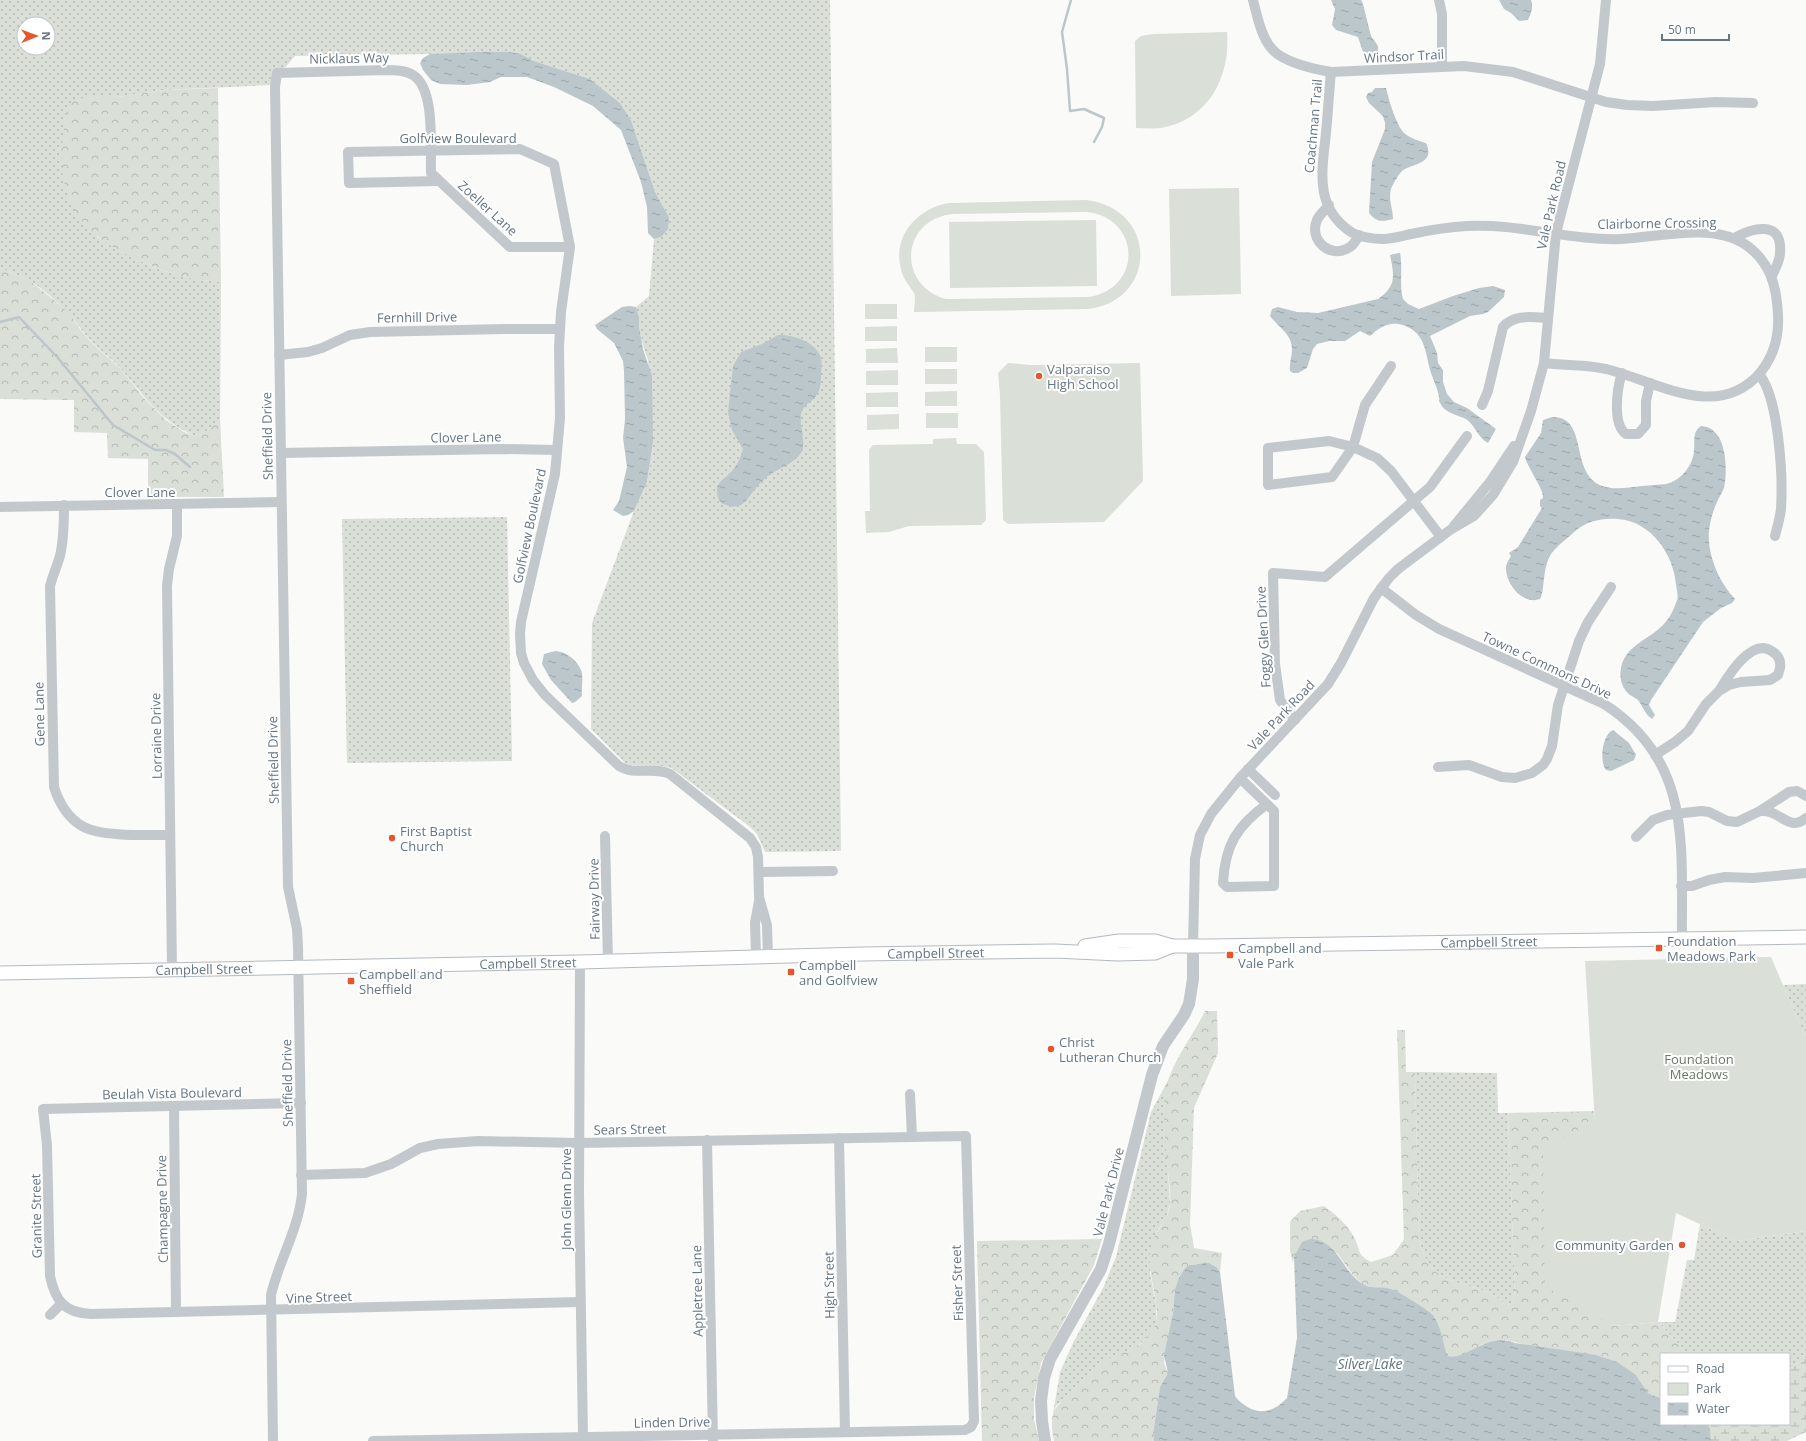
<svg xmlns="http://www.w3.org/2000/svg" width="1806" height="1441" viewBox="0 0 1806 1441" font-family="'Open Sans',sans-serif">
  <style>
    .grass { fill: url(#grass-dots); fill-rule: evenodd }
    .forest { fill: url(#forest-crowns) }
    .wetland { fill: url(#wetland-marsh) }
    .park { fill: #dadfd7; fill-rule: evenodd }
    .water { fill: url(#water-ripples) }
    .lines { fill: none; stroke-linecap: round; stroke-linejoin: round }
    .stream { stroke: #bbc7cb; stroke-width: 2.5 }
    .secondary-casing { stroke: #b3babf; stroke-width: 15 }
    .minor { stroke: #c3c8cc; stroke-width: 10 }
    .tertiary { stroke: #c3c8cc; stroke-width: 12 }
    .secondary { stroke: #fff; stroke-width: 13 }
    .poi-dot { fill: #e4572e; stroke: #fff; stroke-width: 1.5 }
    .labels { text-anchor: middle; stroke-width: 4; stroke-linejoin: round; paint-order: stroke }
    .street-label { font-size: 13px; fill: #657683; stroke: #fff }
    .poi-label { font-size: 13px; fill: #657683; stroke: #fff; text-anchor: start }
    .park-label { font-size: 13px; fill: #687a64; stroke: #fff }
    .water-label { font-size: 14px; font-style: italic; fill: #60757c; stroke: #fff }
  </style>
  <defs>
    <pattern id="grass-dots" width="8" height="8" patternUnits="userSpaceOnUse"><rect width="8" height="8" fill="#dadfd7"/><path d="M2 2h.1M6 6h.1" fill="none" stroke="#b4b9b4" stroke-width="1.8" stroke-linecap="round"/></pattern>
    <pattern id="forest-crowns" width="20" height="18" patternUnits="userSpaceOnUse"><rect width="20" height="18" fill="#dadfd7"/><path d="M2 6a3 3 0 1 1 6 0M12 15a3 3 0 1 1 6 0" fill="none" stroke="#b4b9b4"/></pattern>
    <pattern id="wetland-marsh" width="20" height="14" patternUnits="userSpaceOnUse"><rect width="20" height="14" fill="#dadfd7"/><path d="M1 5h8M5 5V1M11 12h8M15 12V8" fill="none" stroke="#b4b9b4"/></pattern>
    <pattern id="water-ripples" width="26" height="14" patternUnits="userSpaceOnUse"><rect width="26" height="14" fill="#bbc7cb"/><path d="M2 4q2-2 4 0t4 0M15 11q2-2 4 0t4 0" fill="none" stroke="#9ca6aa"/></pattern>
  </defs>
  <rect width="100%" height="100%" fill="#fafaf8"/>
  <g class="grass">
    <path d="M0,0H830L841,851L765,852L757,834L750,827L673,769C657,762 640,769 625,763L591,729L592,623L634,511L647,482L649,470L653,443L648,360C641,343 639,325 636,307L649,296L654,239L661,237L669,217L655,192L631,120L620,103L590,79L534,61L521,54L475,52L430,54L295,56L270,85L164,90L118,97H87L97,237C126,254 157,272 191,278C201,280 211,281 221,282L220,420L207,431L196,436C163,424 144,396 122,370C114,360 102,353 93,343C84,334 77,323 68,313C59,303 40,286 28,280C19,275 9,272 0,268ZM24,24H48V48H24Z"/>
    <polygon points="507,517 512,761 347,763 342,519"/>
    <polygon points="1806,984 1806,1039 1783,985"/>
    <path d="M1415,1072L1497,1073L1498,1113H1508L1515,1291L1512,1303L1506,1306C1488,1282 1450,1290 1430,1266C1425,1260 1422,1248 1419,1240Z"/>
    <polygon points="1171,1075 1166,1090 1165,1119 1170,1204 1166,1219 1157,1231 1150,1273 1156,1304 1156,1323 1151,1334 1133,1350 1112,1357 1088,1376 1056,1406 1053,1414 1060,1372 1074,1341 1103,1288 1116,1257 1151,1112"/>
    <polygon points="1700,1224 1736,1241 1806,1231 1806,1358 1789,1369 1789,1354 1688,1354 1658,1322 1675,1322 1687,1260 1694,1260"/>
  </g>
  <g class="forest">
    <path d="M218,88L221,282C211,281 199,280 188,278C157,270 101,248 82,221C66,200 59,172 62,146C64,130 64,112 74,100L87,97H118L164,90Z"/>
    <polygon points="0,268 29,280 54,300 68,312 80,329 94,345 121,369 143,397 166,420 184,432 196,436 207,431 220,420 224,497 148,497 148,459 108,458 107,433 74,432 74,400 0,399"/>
    <path d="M1205,1011H1217L1218,1053L1194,1108L1190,1224L1194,1248L1222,1253L1220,1272L1217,1268L1198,1264L1189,1265L1185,1268L1175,1289L1173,1313L1164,1363L1168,1373L1160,1387L1153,1434L1154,1441H1054C1052,1433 1051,1422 1053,1414C1056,1402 1101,1362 1113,1356C1119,1353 1127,1353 1133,1349C1142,1344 1151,1334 1155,1325C1162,1304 1145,1272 1151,1247C1154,1231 1169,1221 1170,1204C1171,1196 1169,1187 1169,1180C1167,1155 1161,1113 1166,1089C1171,1063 1193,1036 1205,1011Z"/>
    <path d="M1397,1030H1405L1406,1072H1415L1419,1240C1422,1248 1425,1260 1430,1266C1450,1290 1488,1282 1506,1306L1512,1303L1515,1291L1508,1113L1594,1111L1613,1326L1658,1322L1688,1354H1661V1399L1648,1393L1636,1375L1507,1340L1483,1344L1458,1358L1447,1355L1438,1325L1432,1314L1392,1289L1371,1287L1363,1285L1353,1275L1337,1253L1294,1257L1293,1263L1290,1251V1222L1300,1211L1324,1206C1336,1215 1347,1224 1354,1237C1361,1250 1356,1254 1371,1262L1393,1255L1404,1239Z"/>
    <polygon points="1102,1239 1094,1265 1041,1363 1034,1398 1034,1419 1039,1441 982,1441 977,1241"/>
  </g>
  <polygon class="wetland" points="1806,1358 1806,1432 1787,1441 1711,1441 1710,1428 1707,1424 1789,1424 1789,1369"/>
  <g class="park">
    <path d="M1227,32C1231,77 1208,120 1161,128C1153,129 1144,128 1136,128L1135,41L1141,36L1153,34Z"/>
    <polygon points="1239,188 1241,294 1171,296 1169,189"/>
    <path d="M1086,200C1157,208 1159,299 1089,309L914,312C914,307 916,298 914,293C909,285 903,279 901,269C892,235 919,207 950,203ZM1087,212C1141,218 1143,288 1089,297L946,299C896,285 901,219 953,214Z"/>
    <polygon points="1096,220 1097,286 950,288 949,222"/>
    <rect x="865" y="304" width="32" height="15"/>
    <polygon points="897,326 897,341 865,341 865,327"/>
    <rect x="925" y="347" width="32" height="15"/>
    <polygon points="897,348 898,363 866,363 866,349"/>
    <polygon points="1008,363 1031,365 1140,363 1143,481 1104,522 1008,524 1003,520 1000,395 998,373"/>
    <rect x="925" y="369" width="32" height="15"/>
    <polygon points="898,370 898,385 866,385 866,371"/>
    <polygon points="957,391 957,406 925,406 925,392"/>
    <polygon points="898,392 898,407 866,407 866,393"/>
    <rect x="926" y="413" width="32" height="15"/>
    <polygon points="899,414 899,429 867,430 867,415"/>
    <polygon points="956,438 957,444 976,444 984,452 986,520 981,525 909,526 889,532 866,533 865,511 870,511 869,450 873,445 933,444 933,439"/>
    <polygon points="1771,957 1806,1039 1806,1231 1736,1241 1676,1213 1658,1322 1613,1326 1545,1286 1543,1146 1595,1123 1585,961"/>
  </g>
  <g class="water">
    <polygon points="1331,0 1361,0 1363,4 1371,36 1378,46 1378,54 1364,55 1358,37 1336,30 1332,25 1335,9"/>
    <path d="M1499,0H1531C1534,7 1531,13 1528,20L1519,21L1511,13L1504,9Z"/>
    <polygon points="475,52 509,52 521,54 534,61 590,79 620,103 631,120 655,192 669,217 668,229 661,237 654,239 648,233 647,207 641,182 621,130 593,106 554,87 527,77 501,77 490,82 467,85 440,84 431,80 423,70 420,63 423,58 430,54"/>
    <path d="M1375,88H1386C1389,100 1395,122 1403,132C1409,138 1419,141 1426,143C1436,164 1413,163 1402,171C1398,175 1393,184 1391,189C1388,199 1393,209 1393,219C1382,222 1376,222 1369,213L1372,162L1385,129V123L1383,116L1369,103L1366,97L1368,93L1372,92Z"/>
    <path d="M1399,253H1400C1403,269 1399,284 1403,299L1408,304L1419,309L1453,296L1479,288L1493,286L1505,290L1504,297L1488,312L1483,314L1470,316L1430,336L1437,353L1438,363L1443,370V382L1447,394L1454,402L1467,408L1496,429L1488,443C1478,438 1475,425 1466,419C1457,415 1445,413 1440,403C1438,399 1440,402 1439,397C1438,388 1431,376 1429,366C1425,347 1423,332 1403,325C1389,321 1380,327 1370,336L1360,331L1345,341H1329L1317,344L1313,349L1307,368L1298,373H1293L1290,371C1289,364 1292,357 1292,349C1292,334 1278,327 1270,316L1272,309L1278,307L1297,312L1318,313L1378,299C1397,286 1394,275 1390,255Z"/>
    <polygon points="629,306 636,307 639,318 639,326 643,349 652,376 653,443 647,482 634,511 628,515 623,516 613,510 619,501 627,467 623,438 625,419 624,371 623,361 614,343 597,329 595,325 622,307"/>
    <path d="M778,335C792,335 810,340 818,352C822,357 822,367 821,373C821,380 821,387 818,393C813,402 803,404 801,414C799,425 807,445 801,453C793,465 777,468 767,477C763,480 759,484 756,488C746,499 744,511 726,505C720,504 717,497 717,491C717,483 723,479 728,475C736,468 741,458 743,449L732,430L728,412L733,366L741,352L762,344Z"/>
    <path d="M1552,417C1591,416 1567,478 1606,487C1616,490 1631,487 1642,486C1650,485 1659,485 1666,484C1681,481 1693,465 1694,451C1695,441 1692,432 1701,426C1727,427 1728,469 1724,488C1722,493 1719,497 1717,502C1713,511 1710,521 1709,531C1707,555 1719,582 1735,599L1732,603L1721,608L1703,622L1651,700L1649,705L1655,715L1652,719C1645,714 1643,707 1638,700C1636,698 1633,697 1630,695C1622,689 1619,678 1621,668C1625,647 1645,641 1660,628C1667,622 1673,612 1676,603C1679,598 1677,591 1676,585C1674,555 1651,521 1618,519C1601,518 1586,521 1573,533C1554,550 1547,552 1544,579C1543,585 1543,594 1540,599C1524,605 1507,586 1506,570C1505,565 1509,560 1511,556L1509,553L1518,547L1542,508L1540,506V500L1543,498C1544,489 1528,469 1525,457L1541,433L1543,420Z"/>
    <path d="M555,651C565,651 577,660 581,670C584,677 581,688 582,696L575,702L572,703L551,680L542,664L544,654Z"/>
    <path d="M1613,730L1629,743L1636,755L1634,760L1611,771L1606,770C1599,761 1602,735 1613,730Z"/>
    <path d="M1310,1239C1338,1239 1343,1274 1364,1285C1373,1289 1383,1286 1391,1289C1398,1291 1428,1310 1433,1315C1441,1326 1443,1343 1447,1355C1463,1364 1486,1331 1515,1343L1596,1355L1617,1362L1636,1375L1648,1393L1661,1399V1424H1707L1710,1428L1711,1441H1154L1153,1434L1160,1387L1168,1373L1164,1355L1173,1313L1175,1289L1179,1278L1185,1268L1189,1265L1209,1263L1217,1268L1220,1272L1235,1396C1244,1408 1260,1416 1274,1408C1279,1406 1283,1402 1287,1398L1297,1338L1294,1257L1302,1242Z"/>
  </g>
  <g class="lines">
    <g class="stream">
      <polyline points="1071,0 1062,32 1067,69 1070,111 1084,109 1104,118 1102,127 1094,142"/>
      <polyline points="0,322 19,317 58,358 113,425 155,450 166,450 175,454 190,467"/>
    </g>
    <defs>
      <g id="secondary">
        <path id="s1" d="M1085,946L1119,941H1155L1172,946H1212L1806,937"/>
        <path id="s2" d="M0,973L580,962L863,954L1055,951L1118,954L1155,953L1172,946"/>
      </g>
    </defs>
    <use href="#secondary" class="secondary-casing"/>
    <g class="minor">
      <path d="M1253,0C1257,15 1261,37 1272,49C1284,63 1314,69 1331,72L1464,66L1513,72L1606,102L1627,105L1653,106L1716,102L1753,103"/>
      <polyline points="1439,0 1442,14 1442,66"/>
      <path d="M1331,72C1329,92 1328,113 1326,133C1322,171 1314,207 1351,232C1359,237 1374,239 1383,239C1392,239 1402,236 1411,234C1430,230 1448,227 1467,226C1519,223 1570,241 1622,239C1659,237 1711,223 1743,243C1770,260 1777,286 1778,316C1779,337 1774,356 1760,373C1718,421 1659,383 1610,370C1589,364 1566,366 1544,363"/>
      <path d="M439,181L349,183L348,152L520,149L554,164L570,247L561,312L559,347L560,418L555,474L521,622L520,634L521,653L524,663L533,680L545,695L619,766C635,776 653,766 670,774L750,838L756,847L758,857L759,897L767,925L768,957"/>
      <path d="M1329,205C1325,210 1319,215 1317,220C1308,241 1332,260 1350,247C1353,245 1357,239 1359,235"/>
      <path d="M1734,238C1752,228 1783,219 1780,253C1780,261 1775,269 1772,276"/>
      <polyline points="279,355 308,352 322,348 350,335 370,332 504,329 560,329"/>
      <polyline points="1391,366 1365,405 1353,447 1332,477 1268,485 1268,448 1329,441 1353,447 1377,458 1391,471 1441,537"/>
      <path d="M1622,373C1617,388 1612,424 1626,434H1638L1646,425V401L1650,383"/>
      <path d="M1759,374C1779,398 1783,477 1781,509C1780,518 1777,528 1775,536"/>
      <path d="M1482,405L1488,391L1503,327C1514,314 1533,317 1548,318"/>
      <polyline points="281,453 502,449 556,450"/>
      <path d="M64,505C64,522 64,539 60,556C57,566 53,575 50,586L54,787C59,803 67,817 82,826C100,837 148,835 170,835"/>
      <polyline points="0,507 281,502"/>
      <polyline points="1454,526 1490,482 1514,446"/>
      <path d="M1381,588L1416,615L1439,629L1604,704C1693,761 1681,846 1682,938"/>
      <polyline points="1295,720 1280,700 1275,664 1273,573 1325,577 1430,487 1467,436"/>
      <path d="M1655,755L1675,742L1688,731L1706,704L1719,691L1729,685L1741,682L1770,680L1778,675L1780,668C1781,662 1779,656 1773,652C1752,635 1727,678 1719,691"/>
      <polyline points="1438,767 1469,765 1502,777 1515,778 1532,773 1543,765 1547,759 1552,746 1558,705 1579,641 1588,622 1611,587"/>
      <polyline points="1248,769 1275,795"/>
      <path d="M1240,778C1251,789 1263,800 1274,811V886L1227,887L1223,883C1225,845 1237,826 1267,804"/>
      <path d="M1760,811C1780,809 1789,833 1806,818"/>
      <polyline points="605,836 608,961"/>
      <polyline points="1636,837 1653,820 1667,815 1701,811 1709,812 1727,821 1737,822 1760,811 1789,792 1797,791 1806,796"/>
      <polyline points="759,872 833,871"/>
      <polyline points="1681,886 1692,886 1709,880 1725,877 1753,878 1806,873"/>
      <polyline points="1193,946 1195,859 1200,835 1211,814 1240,778 1328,684 1341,663 1374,598 1389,578 1398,569 1450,530 1474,516 1493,495 1513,462 1531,411 1544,363 1556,233 1600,64 1606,0"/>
      <polyline points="756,957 755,923 759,901"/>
      <polyline points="580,962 579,1193 583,1436"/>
      <polyline points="172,969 167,586 169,569 177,536 177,505"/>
      <polyline points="910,1094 912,1137"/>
      <path d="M301,1103L43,1109L47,1145L50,1276C55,1300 64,1313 91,1314L580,1302"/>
      <polyline points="174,1106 176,1312"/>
      <polyline points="839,1138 845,1432"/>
      <polyline points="707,1140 713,1441"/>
      <polyline points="301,1175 365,1173 391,1164 420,1148 438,1144 478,1141 579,1143 966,1136 974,1421 971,1427 965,1430 373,1441"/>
      <polyline points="50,1315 61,1304"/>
      <path d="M273,1441L271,1295C279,1260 298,1231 302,1194L298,947L297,929L288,887L275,87L277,73L386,70C395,70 405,70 413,75C436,89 430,149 431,173L510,247H570"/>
    </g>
    <polyline class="tertiary" points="1045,1441 1042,1421 1041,1401 1044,1378 1050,1359 1101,1269 1109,1244 1152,1075 1163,1046 1184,1015 1189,1004 1193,979 1193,946"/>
    <use href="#secondary" class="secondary"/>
  </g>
  <g class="poi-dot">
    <circle cx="1039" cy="376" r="4"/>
    <circle cx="392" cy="838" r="4"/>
    <rect x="1655" y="944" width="8" height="8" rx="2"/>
    <rect x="1226" y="951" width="8" height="8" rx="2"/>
    <rect x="787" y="968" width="8" height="8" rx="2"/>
    <rect x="347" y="977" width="8" height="8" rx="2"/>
    <circle cx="1051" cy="1049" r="4"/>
    <circle cx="1682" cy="1245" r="4"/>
  </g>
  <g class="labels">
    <g class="street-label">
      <text transform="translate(1404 56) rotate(-3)" y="5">Windsor Trail</text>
      <text transform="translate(349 58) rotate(-1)" y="5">Nicklaus Way</text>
      <text transform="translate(1313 126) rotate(-85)" y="5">Coachman Trail</text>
      <text x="458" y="143">Golfview Boulevard</text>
      <text transform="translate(1551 205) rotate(-77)" y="5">Vale Park Road</text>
      <text transform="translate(488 208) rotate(42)" y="5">Zoeller Lane</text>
      <text transform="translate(1657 223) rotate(-1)" y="5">Clairborne Crossing</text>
      <text transform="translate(417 317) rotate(-1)" y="5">Fernhill Drive</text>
      <text transform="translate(267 436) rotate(-91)" y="5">Sheffield Drive</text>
      <text transform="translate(466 437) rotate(-1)" y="5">Clover Lane</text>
      <text x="140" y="497">Clover Lane</text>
      <text transform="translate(529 526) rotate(-78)" y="5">Golfview Boulevard</text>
      <text transform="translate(1263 637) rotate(-93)" y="5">Foggy Glen Drive</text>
      <text transform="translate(1547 665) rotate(25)" y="5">Towne Commons Drive</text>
      <text transform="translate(39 714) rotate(-91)" y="5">Gene Lane</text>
      <text transform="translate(1281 715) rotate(-47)" y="5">Vale Park Road</text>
      <text transform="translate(156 736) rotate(-91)" y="5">Lorraine Drive</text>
      <text transform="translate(273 760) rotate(-91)" y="5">Sheffield Drive</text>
      <text transform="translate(594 899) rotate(-91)" y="5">Fairway Drive</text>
      <text dy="5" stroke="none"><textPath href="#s1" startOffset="405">Campbell Street</textPath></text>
      <text dy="5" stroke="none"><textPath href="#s2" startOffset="936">Campbell Street</textPath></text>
      <text dy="5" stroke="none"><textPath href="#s2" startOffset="528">Campbell Street</textPath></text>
      <text dy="5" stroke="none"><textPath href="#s2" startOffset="204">Campbell Street</textPath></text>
      <text transform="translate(287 1083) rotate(-91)" y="5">Sheffield Drive</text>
      <text transform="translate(172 1093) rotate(-1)" y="5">Beulah Vista Boulevard</text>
      <text transform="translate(630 1129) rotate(-1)" y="5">Sears Street</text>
      <text transform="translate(1108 1192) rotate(-76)" y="5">Vale Park Drive</text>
      <text transform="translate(566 1199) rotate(-90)" y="5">John Glenn Drive</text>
      <text transform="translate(162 1209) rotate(-91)" y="5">Champagne Drive</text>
      <text transform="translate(36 1216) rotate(-91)" y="5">Granite Street</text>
      <text transform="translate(957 1283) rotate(-92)" y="5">Fisher Street</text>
      <text transform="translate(829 1285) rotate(-91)" y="5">High Street</text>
      <text transform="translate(697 1291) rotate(-91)" y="5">Appletree Lane</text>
      <text transform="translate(319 1297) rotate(-2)" y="5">Vine Street</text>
      <text transform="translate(672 1422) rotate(-1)" y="5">Linden Drive</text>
    </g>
    <g class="poi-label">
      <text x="1047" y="374">Valparaiso<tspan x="1047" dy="15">High School</tspan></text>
      <text x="400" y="836">First Baptist<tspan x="400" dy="15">Church</tspan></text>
      <text x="1667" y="946">Foundation<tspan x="1667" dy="15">Meadows Park</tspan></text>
      <text x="1238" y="953">Campbell and<tspan x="1238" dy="15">Vale Park</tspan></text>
      <text x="799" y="970">Campbell<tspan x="799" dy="15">and Golfview</tspan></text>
      <text x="359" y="979">Campbell and<tspan x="359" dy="15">Sheffield</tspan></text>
      <text x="1059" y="1047">Christ<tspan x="1059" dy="15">Lutheran Church</tspan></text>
      <text x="1674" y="1250" text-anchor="end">Community Garden</text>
    </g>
    <g class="park-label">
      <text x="1699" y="1064">Foundation<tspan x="1699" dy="15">Meadows</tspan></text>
    </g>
    <g class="water-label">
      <text x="1370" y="1369">Silver Lake</text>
    </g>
  </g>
  <rect x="1660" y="1353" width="130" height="72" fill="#ffffff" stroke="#c1c8cd"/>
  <rect x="1668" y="1366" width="20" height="6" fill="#ffffff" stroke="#c1c8cd"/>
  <text x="1696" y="1373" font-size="12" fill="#657683">Road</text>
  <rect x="1668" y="1383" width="20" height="12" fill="#dadfd7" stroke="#c1c8cd"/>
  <text x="1696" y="1393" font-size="12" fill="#657683">Park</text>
  <rect x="1668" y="1403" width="20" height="12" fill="url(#water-ripples)" stroke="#c1c8cd"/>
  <text x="1696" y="1413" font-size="12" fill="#657683">Water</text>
  <g transform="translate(36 36) rotate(89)"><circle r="19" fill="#ffffff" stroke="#c1c8cd"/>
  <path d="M0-3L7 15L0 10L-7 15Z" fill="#e4572e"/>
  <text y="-6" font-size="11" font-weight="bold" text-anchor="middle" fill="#657683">N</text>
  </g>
  <path d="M1662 34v6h67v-6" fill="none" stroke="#657683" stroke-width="2"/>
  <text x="1668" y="34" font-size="12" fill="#657683" stroke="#ffffff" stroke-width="3" paint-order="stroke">50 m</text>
</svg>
